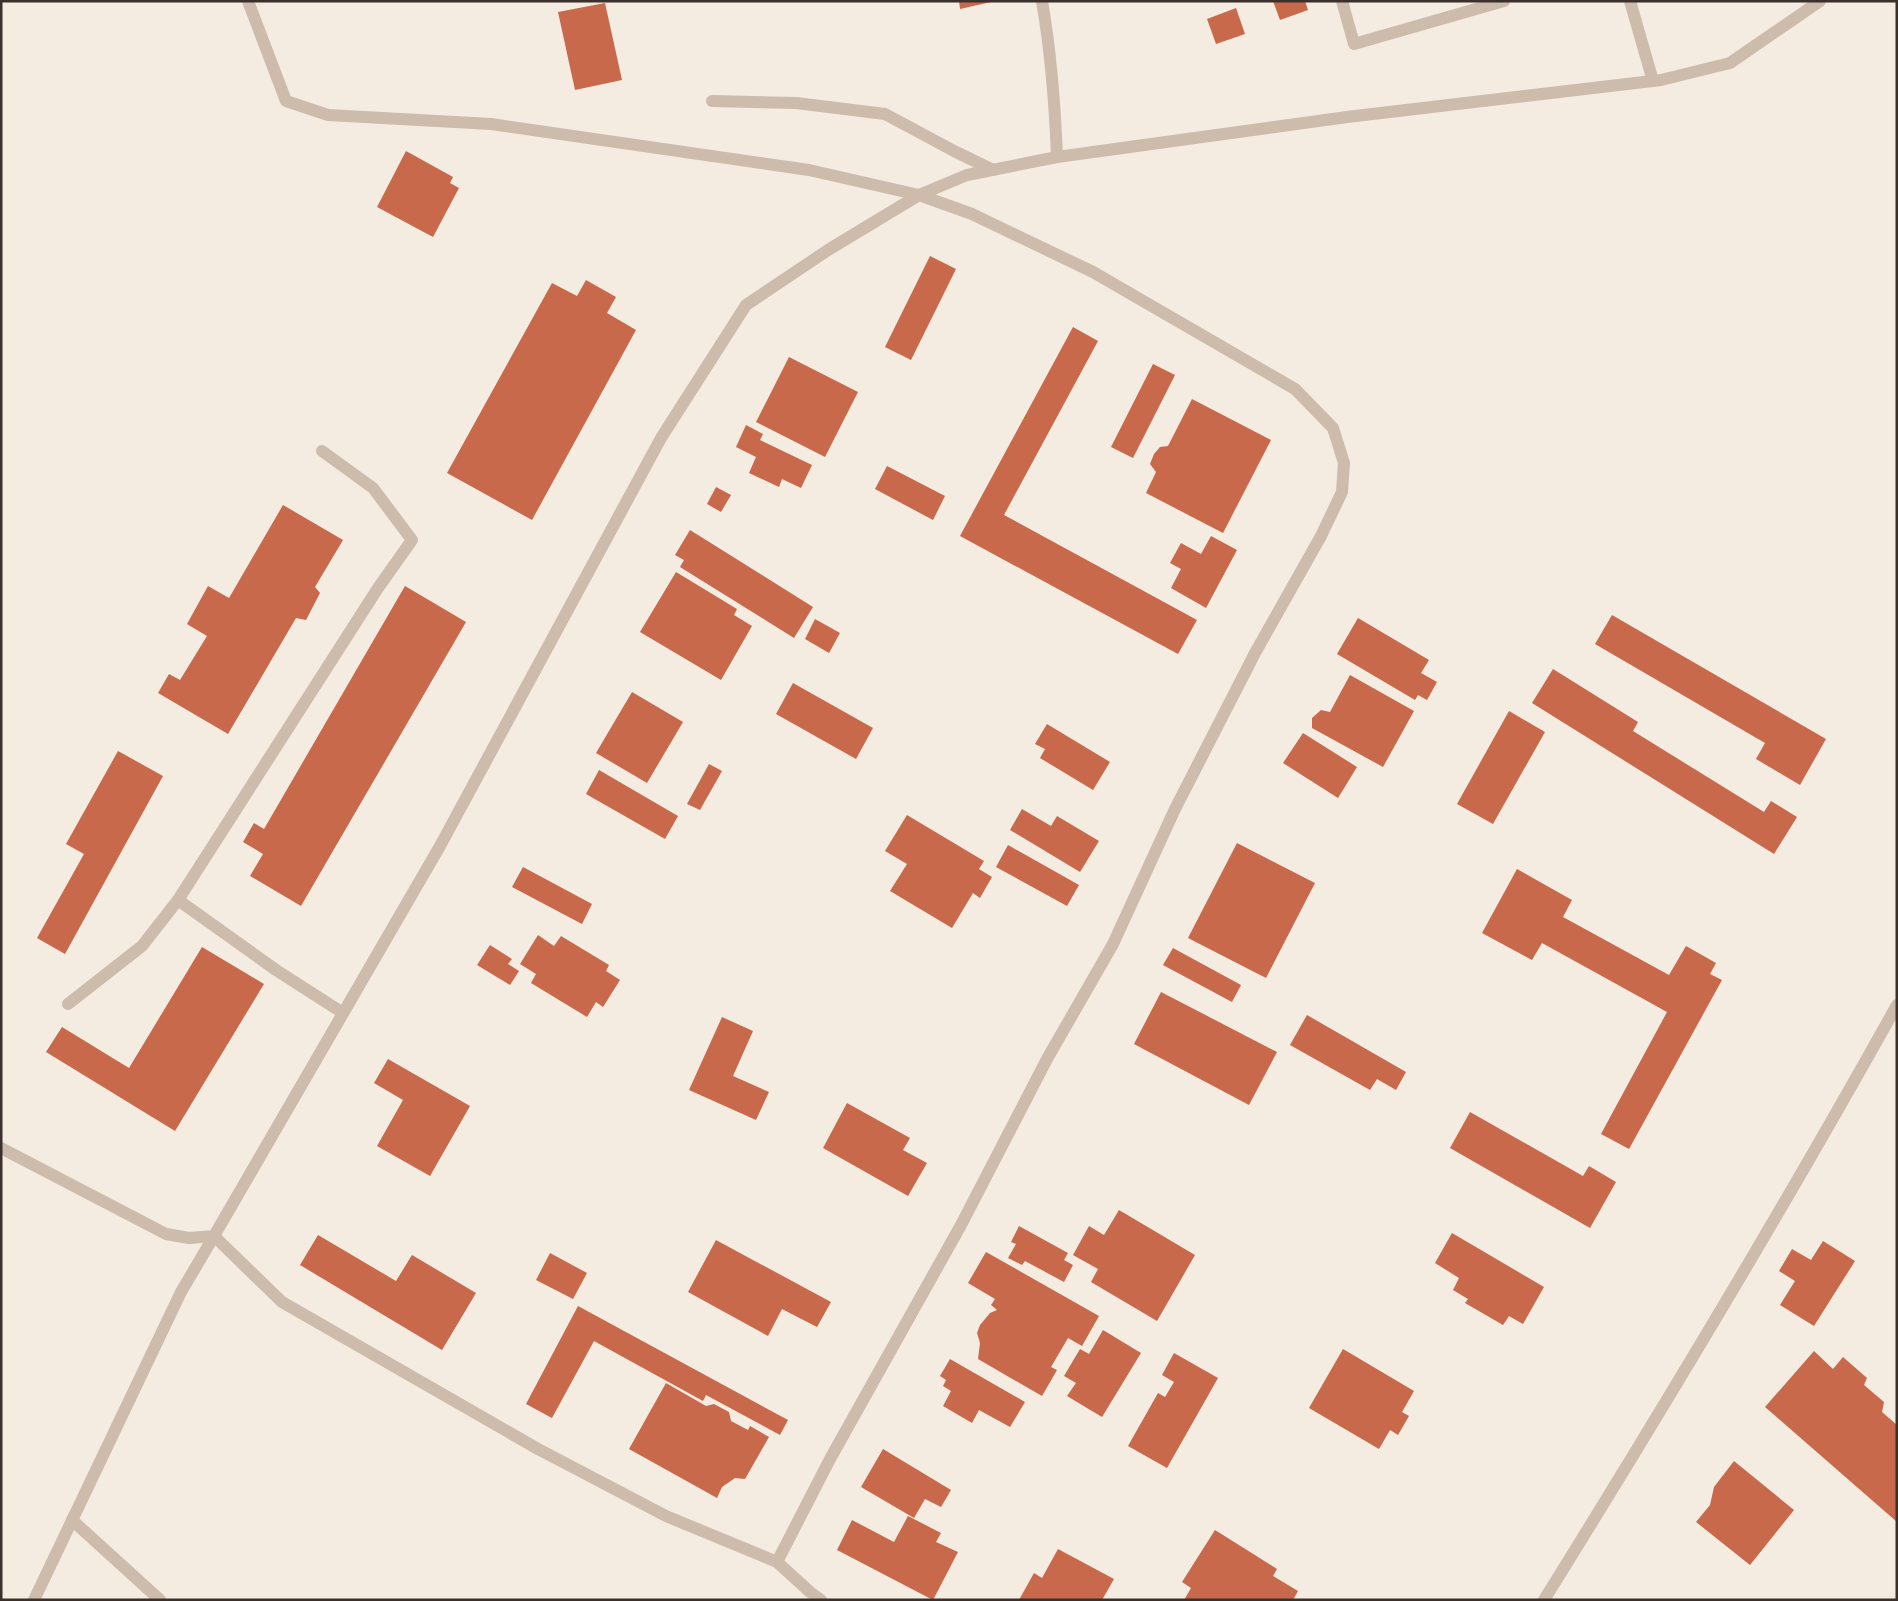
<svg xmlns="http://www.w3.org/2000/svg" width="1898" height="1601" viewBox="0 0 1898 1601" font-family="'IBM Plex Sans',sans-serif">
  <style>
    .building { fill: #c8694b }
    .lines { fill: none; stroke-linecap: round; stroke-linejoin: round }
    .minor { stroke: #cdbbac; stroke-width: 12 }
  </style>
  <rect width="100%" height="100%" fill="#f4ebe1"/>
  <g class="building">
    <polygon points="959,1 991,1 991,2 960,9"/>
    <polygon points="1273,1 1305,1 1308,10 1280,20"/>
    <polygon points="605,3 622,80 575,90 558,12"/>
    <polygon points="1236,8 1245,34 1216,44 1207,19"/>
    <polygon points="406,151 453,177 450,183 459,188 433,237 377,207"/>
    <polygon points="930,256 956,269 911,360 885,347"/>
    <polygon points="586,280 616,297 607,313 636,330 532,520 447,473 552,283 577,296"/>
    <polygon points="1073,327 1098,341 1004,515 1197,620 1178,654 960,536"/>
    <polygon points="789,357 858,392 825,457 756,422"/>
    <polygon points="1153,364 1175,375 1133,458 1111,447"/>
    <polygon points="1192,399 1271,440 1223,533 1146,493 1156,472 1150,464 1154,454 1160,447 1168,446"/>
    <polygon points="746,425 763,434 760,440 812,465 801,488 782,479 779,487 749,473 756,457 736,447"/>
    <polygon points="887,466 945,496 933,520 875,489"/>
    <polygon points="716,487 731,495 721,512 707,504"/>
    <polygon points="283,505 343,540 315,587 320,593 306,620 296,618 228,734 158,693 169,674 180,680 207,636 187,624 208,586 229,598"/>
    <polygon points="690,530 813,607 794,638 680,567 684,560 675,555"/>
    <polygon points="1211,536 1237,550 1206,608 1171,588 1181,569 1170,563 1181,543 1201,554"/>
    <polygon points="676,572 737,609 734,615 752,626 721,680 640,632"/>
    <polygon points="405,586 466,622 301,906 250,876 263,854 243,842 254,823 264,829"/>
    <polygon points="1612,615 1826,739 1800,785 1756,759 1765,743 1595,644"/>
    <polygon points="1358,618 1429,660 1421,673 1437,682 1427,700 1418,695 1415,700 1337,654"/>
    <polygon points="815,619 840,633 829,653 805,639"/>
    <polygon points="1553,669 1638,722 1633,731 1764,812 1771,801 1797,817 1774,854 1532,703"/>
    <polygon points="1350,675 1414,711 1383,767 1312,728 1312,718 1321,710 1330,712"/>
    <polygon points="793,683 873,728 856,759 776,714"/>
    <polygon points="632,692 683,722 647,783 596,753"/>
    <polygon points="1509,711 1545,732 1493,824 1457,804"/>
    <polygon points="1047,724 1110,762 1093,790 1040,758 1045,749 1035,744"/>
    <polygon points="1303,733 1357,767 1338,798 1283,763"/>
    <polygon points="118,751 163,776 65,954 37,938 84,854 66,844"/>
    <polygon points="709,764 722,771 700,810 687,804"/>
    <polygon points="599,770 678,816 665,839 586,794"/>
    <polygon points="1022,809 1051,826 1057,816 1099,841 1080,872 1010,830"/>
    <polygon points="907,815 984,861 979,869 992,877 980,898 973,893 952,928 890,891 907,864 885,851"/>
    <polygon points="1237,843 1315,883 1266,978 1188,938"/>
    <polygon points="1008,845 1079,885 1067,906 996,867"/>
    <polygon points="523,867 592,904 582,924 512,887"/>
    <polygon points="1517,869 1572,900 1563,917 1669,975 1686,946 1716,963 1710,974 1722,980 1629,1149 1601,1134 1667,1012 1542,943 1532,960 1482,933"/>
    <polygon points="538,935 554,946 561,936 609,965 606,971 620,980 603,1007 596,1002 587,1017 531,983 536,974 520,964"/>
    <polygon points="490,945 512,959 508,964 519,971 510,985 477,965"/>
    <polygon points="202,947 264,984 175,1131 46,1052 62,1027 129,1068"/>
    <polygon points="1173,948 1241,985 1232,1002 1163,965"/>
    <polygon points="1161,992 1277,1052 1249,1105 1134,1044"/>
    <polygon points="1307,1015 1406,1072 1396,1090 1377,1079 1370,1090 1290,1045"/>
    <polygon points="722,1017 753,1031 733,1076 769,1092 756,1120 689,1090"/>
    <polygon points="388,1059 470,1106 430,1176 377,1146 403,1100 374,1083"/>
    <polygon points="847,1103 910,1138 903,1150 927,1163 908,1196 823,1148"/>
    <polygon points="1470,1112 1583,1176 1589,1166 1616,1182 1590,1228 1450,1148"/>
    <polygon points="1119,1210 1195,1255 1157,1321 1091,1282 1098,1269 1073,1255 1089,1226 1104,1235"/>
    <polygon points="1019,1226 1068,1253 1064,1260 1073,1265 1064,1282 1025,1261 1022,1265 1008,1258 1016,1244 1011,1242"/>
    <polygon points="1452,1233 1544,1287 1523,1324 1509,1316 1503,1325 1465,1303 1468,1299 1453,1290 1459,1278 1435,1263"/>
    <polygon points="318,1235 396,1281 412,1255 476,1293 442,1350 300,1265"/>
    <polygon points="716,1240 831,1302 817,1327 782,1309 768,1336 688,1292"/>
    <polygon points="1823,1241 1855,1261 1814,1326 1780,1305 1795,1281 1779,1271 1792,1249 1811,1260"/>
    <polygon points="986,1252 1099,1316 1082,1346 1068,1338 1051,1367 1057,1370 1042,1396 978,1359 980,1343 977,1333 980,1325 990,1313 997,1310 991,1305 995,1299 968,1283"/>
    <polygon points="550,1253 587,1273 573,1299 536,1280"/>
    <polygon points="578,1306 788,1420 780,1435 706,1395 703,1401 594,1341 552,1418 526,1404"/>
    <polygon points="1103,1330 1141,1353 1102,1417 1067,1396 1076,1383 1064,1376 1080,1349 1089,1354"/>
    <polygon points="1343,1349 1414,1391 1402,1412 1409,1416 1398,1435 1390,1430 1379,1449 1309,1408"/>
    <polygon points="1814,1351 1833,1369 1843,1357 1867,1378 1864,1385 1884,1402 1882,1412 1897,1425 1897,1522 1765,1407"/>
    <polygon points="1174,1353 1218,1378 1167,1468 1128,1446 1158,1393 1165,1397 1174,1382 1162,1375"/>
    <polygon points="950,1359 1025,1402 1010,1427 979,1410 972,1423 943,1406 951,1391 943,1386 946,1380 940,1376"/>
    <polygon points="666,1383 706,1406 714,1404 729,1412 731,1421 748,1430 750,1426 769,1437 745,1479 735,1478 722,1487 717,1498 629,1449"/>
    <polygon points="883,1449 951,1490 941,1507 925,1499 914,1518 861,1487"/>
    <polygon points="1734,1461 1794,1510 1750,1565 1696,1522 1710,1505 1714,1487"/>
    <polygon points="908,1516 941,1533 936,1542 958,1552 933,1600 837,1550 852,1520 894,1542"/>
    <polygon points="1215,1530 1277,1569 1273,1576 1298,1591 1293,1600 1184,1600 1191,1588 1182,1582"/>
    <polygon points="1058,1549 1114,1579 1102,1600 1019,1600 1034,1573 1042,1578"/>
  </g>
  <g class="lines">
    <g class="minor">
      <polyline points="248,1 286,101 328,115 491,124 809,170 919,195 972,214 1093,272 1295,389 1333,428 1344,463 1342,492 1321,536 1255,653 1175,809 1113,944 1047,1059 961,1225 830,1459 777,1562"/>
      <path d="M1042,1C1051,53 1055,105 1057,157"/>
      <polyline points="1342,1 1354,44 1504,1"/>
      <polyline points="1630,1 1653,81"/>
      <polyline points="712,101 796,103 885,114 954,151 993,170"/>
      <polyline points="322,451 373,488 412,540 378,588 178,900 276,970 343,1013"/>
      <polyline points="68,1004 142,946 178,900"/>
      <polyline points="1,1148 166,1234 189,1238 214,1236 440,846 661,438 746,305 828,250 919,195 967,175 1057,157 1347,117 1661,80 1730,63 1820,1"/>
      <polyline points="72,1520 160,1600"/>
      <polyline points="34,1600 181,1292 214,1236 282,1302 538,1449 666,1516 777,1562 810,1592 821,1600"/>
      <path d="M1544,1600C1666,1404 1785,1206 1897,1005"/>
    </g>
  </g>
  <rect width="1898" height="1601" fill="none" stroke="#3b302b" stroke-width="5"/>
</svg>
